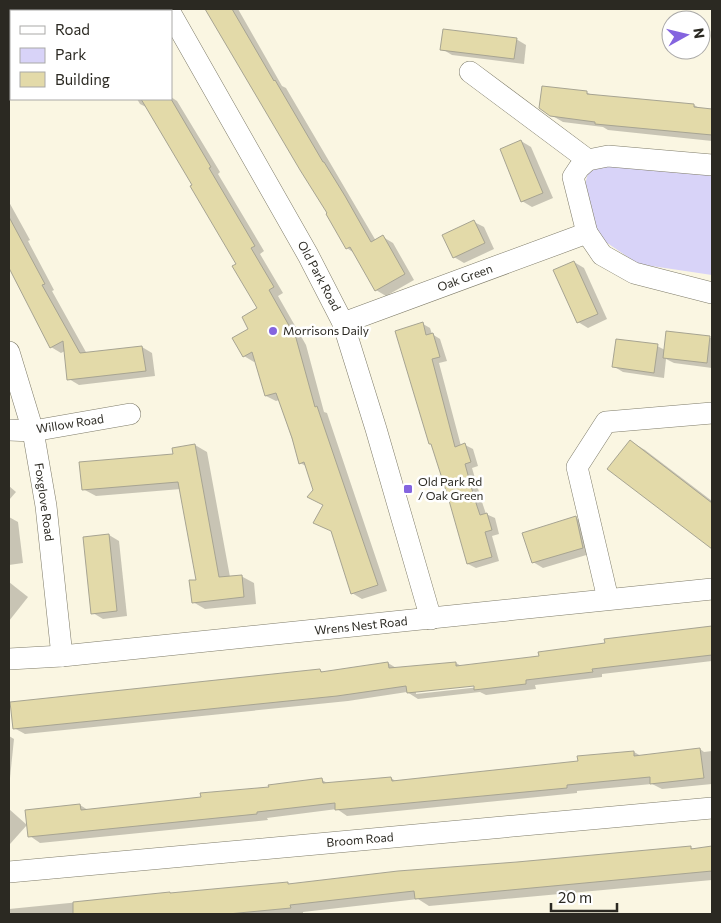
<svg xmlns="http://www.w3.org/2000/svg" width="721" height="923" viewBox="0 0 721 923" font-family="Commissioner,sans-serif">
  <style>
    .green { fill: #d8d3f8 }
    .shadow { fill: #0003; fill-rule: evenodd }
    .building { fill: #e3daa9; stroke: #a7a492 }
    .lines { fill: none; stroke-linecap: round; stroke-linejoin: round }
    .minor-casing { stroke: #7f7c6a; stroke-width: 22 }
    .minor { stroke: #fff; stroke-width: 21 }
    .poi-dot { fill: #8464df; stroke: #fff; stroke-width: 2 }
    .labels { text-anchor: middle; stroke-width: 5; stroke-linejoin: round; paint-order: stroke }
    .street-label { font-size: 12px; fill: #2b2922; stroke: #fff }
    .poi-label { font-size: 12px; fill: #2b2922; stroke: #fff; text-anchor: start }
  </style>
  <rect width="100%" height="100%" fill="#faf6e2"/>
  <polygon class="green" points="603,164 712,172 712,275 638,264 597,236 583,192 588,173"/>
  <g class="shadow">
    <polygon points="83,9 116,9 117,11 85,11"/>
    <polygon points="206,9 238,9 282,86 286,88 376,241 383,237 393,243 414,280 386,296 376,290 354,253 347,248 329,214"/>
    <polygon points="516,39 526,45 524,64 452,55 442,49"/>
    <polygon points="586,92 592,95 694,105 701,109 712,111 712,141 608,130 603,127 563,122 551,115"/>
    <polygon points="171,97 177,101 220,172 218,174 264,251 260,254 283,293 278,296 306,345 324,412 327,413 387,591 362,599 352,593 324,505 315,490 306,466 300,463 279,400 276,401 266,396 256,360 254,362 244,356 250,329 259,309 238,264 194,185 148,108 140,104 137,99 171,99"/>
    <polygon points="521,141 531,147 553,198 532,207 522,201"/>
    <polygon points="9,202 30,240 28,241 54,290 52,291 87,354 142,347 152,353 155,376 79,385 69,379 65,351 61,353 51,347 9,265"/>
    <polygon points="474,222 484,227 494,249 464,263 454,257"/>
    <polygon points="574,262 584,268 607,319 588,328 578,322"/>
    <polygon points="423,324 430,328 432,334 440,339 447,361 439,363 461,446 465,445 473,449 478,466 472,468 482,502 486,514 495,518 499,534 492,536 499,561 476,568 468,564"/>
    <polygon points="667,332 712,338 712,368 674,363 666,359 664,378 623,372 613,366 657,346 665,350"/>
    <polygon points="630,441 645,450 712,501 712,548 609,469"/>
    <polygon points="195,445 207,452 230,577 241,576 254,583 256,604 205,609 193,602 198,581 181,489 96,496 83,489 174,455"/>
    <polygon points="9,486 16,492 9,500"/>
    <polygon points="9,517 18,522 23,563 9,565"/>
    <polygon points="576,518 586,524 593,553 543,568 533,562"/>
    <polygon points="109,535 119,541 127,616 103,619 93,613"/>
    <polygon points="9,582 28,597 9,621"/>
    <path d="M712,627V661L602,674V677L535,685L536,689L486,695L480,692L418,699L407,692L348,701L25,734L14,728L320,670L324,673L388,663L398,669L456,663L463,667L540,657L606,645L605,640ZM480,684V687L416,694V691Z"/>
    <polygon points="9,736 14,739 10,778 9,778"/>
    <polygon points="700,749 704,752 712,751 712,784 662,789 652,784 577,791 577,793 347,816 337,809 267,818 268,820 40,843 30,836 80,805 88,810 202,798 322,780 329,784 391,778 397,782 579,762 634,752 641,756"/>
    <polygon points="9,809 27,825 10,844 9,843"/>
    <polygon points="690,847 695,850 712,847 712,880 429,906 418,899 303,912 303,914 9,914 9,909 170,893 172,894 288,884 290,885"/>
  </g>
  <g class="building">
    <polygon points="205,9 232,9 274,81 275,80 323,162 324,162 345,196 371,242 383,235 405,274 375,291 350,247 346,249 326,214 327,213 300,170"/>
    <polygon points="443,29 517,38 514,59 440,50"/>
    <polygon points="542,86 587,91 587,94 694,104 694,107 712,109 712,135 595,124 595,122 550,116 539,108"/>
    <polygon points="141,99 171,99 211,167 209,168 255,246 251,248 274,287 269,290 296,338 315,407 317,406 378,585 351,594 331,531 313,523 323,505 307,497 313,490 304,462 299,464 292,438 276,393 265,396 252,352 243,357 232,338 248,329 242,317 257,308 232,266 236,264 190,186 192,185"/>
    <polygon points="521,140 543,193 521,202 500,149"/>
    <polygon points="9,217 45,284 42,285 80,353 142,346 146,371 67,380 63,341 50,348 9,268"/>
    <polygon points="474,220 485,243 453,258 442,235"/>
    <polygon points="574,261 598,314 577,323 553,270"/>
    <polygon points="423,322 426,335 433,333 440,357 432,359 455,447 465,443 471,462 465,464 474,497 480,515 487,513 492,530 485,532 492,557 467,564 448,497 431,444 429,444 395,331"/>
    <polygon points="666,331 710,336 707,363 663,358"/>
    <polygon points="616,339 658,344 654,373 612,367"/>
    <polygon points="630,440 712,503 712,549 607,469"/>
    <polygon points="195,444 219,577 242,575 244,597 192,603 189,580 196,580 178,482 82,490 79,462 173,454 172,448"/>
    <polygon points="576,516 583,548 532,563 522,533"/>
    <polygon points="109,534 117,611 91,614 83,537"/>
    <polygon points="712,626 712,655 592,669 593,672 526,680 526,684 474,690 474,686 407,693 406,686 337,696 13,729 10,702 320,669 321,672 388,662 389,668 456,662 456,666 539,656 538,652 605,643 604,639"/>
    <polygon points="700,748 704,778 650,784 650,777 567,785 567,788 335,810 335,803 257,812 257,814 28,837 25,810 80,804 81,810 201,797 200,793 269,787 268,785 322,778 323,783 391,777 392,781 578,761 577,756 634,751 634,756"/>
    <polygon points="691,846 691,849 712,846 712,871 415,899 414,891 290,905 291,908 228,914 73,914 73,902 170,892 170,893 288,882 288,884 398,871 517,862"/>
  </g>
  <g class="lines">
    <defs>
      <g id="minor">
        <polyline points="171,14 308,255 343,323 376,429 431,619"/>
        <polyline points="470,72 588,160"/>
        <polyline points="587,233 573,177 579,168 588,160 608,156 712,165"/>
        <polyline points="343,323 587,233 602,255 634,273 712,293"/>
        <polyline points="9,352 33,431 46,506 62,656"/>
        <polyline points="9,430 33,431 130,414"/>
        <polyline points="608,599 577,467 606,422 712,413"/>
        <polyline points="9,659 62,656 712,589"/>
        <polyline points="9,872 712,808"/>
      </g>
    </defs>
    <use href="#minor" class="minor-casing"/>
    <use href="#minor" class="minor"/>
  </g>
  <g class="poi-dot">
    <circle cx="273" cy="331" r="5"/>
    <rect x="403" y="484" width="10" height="10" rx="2.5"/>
  </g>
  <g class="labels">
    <g class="street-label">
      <text transform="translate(319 276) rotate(62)" y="4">Old Park Road</text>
      <text transform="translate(465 278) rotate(-20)" y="4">Oak Green</text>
      <text transform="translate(70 424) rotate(-9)" y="4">Willow Road</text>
      <text transform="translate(44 502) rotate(82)" y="4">Foxglove Road</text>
      <text transform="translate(361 626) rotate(-6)" y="4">Wrens Nest Road</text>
      <text transform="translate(360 840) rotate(-5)" y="4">Broom Road</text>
    </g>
    <g class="poi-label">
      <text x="283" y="335">Morrisons Daily</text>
      <text x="418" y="486">Old Park Rd<tspan x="418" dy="14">/ Oak Green</tspan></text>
    </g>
  </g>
  <rect width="721" height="923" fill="none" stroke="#2b2922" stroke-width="20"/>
  <rect x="10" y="10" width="162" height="90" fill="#ffffff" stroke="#aaa9a7"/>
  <rect x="20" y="26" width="25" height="8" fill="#ffffff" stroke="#aaa9a7"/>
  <text x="55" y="35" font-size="15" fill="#2b2922">Road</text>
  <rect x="20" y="48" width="25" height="15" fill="#d8d3f8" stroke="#aaa9a7"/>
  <text x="55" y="60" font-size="15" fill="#2b2922">Park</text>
  <rect x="20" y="72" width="25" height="15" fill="#e3daa9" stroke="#aaa9a7"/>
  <text x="55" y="85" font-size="15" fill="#2b2922">Building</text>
  <g transform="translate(686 35) rotate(82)"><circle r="24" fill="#ffffff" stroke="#aaa9a7"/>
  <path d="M0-4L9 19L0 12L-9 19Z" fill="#8464df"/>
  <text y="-8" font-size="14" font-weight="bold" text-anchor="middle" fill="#2b2922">N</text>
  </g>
  <path d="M551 903v8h66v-8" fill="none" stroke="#2b2922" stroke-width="2.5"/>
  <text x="558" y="903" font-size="15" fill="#2b2922" stroke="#ffffff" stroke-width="4" paint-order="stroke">20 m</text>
</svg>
